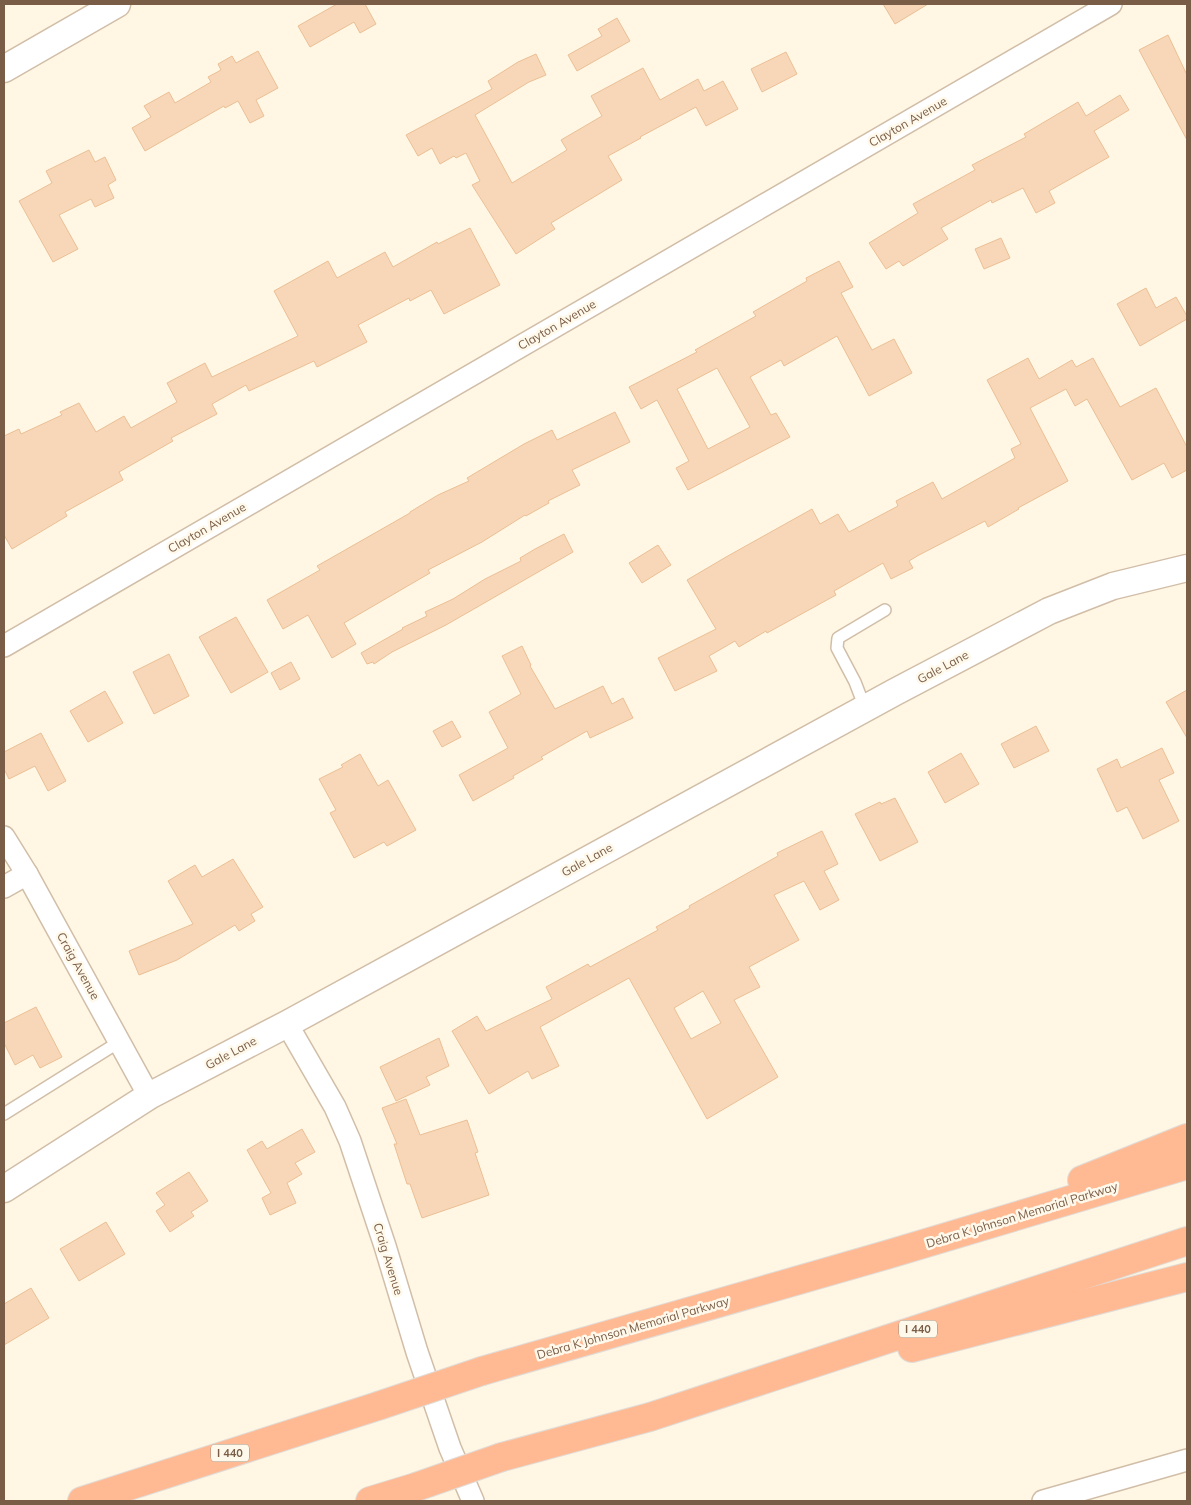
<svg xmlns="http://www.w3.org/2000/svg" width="1191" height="1505" viewBox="0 0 1191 1505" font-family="Mulish,sans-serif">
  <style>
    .building { fill: #f7d7b7; stroke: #ebbf96; fill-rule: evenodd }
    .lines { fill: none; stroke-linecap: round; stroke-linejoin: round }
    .service-casing { stroke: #d1bea8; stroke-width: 14 }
    .minor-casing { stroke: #d1bea8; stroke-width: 24 }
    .tertiary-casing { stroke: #d1bea8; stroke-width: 29 }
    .motorway-casing { stroke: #e2dbd6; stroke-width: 30 }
    .service { stroke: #fff; stroke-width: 11 }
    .minor { stroke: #fff; stroke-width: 21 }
    .tertiary { stroke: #fff; stroke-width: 26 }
    .motorway { stroke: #ffba93; stroke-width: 28 }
    .motorway-bridge-casing { stroke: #e2dbd6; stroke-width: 30; stroke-linecap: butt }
    .motorway-bridge { stroke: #ffba93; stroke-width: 28 }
    .labels { text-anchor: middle; stroke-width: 5; stroke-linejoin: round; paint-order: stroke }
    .shield { fill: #fff9eb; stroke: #a28c78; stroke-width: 1 }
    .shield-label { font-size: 11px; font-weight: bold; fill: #7a5d46 }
    .street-label { font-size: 12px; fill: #7a5d46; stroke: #fff9eb }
  </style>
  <rect width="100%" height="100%" fill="#fff7e3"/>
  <g class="building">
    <polygon points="337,4 365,4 376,24 360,33 354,22 310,47 298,26"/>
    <polygon points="883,4 928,4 895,24"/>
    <polygon points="617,18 630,41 577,71 568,55 602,36 598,29"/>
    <polygon points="1168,35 1187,75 1187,140 1139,50"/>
    <polygon points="258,51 278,88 256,100 264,116 250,123 238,101 225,108 224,106 145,151 132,128 151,117 144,106 169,92 175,103 211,82 208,77 221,70 218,64 232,56 236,63"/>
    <polygon points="786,52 797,74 762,92 751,69"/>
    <polygon points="536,54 546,75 529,82 475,115 512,183 567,150 561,140 602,116 591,96 643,68 660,100 698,79 704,91 723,81 738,109 706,126 696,107 640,137 641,138 608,156 622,180 551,223 555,229 516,254 472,185 480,181 466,153 456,158 454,156 440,164 432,148 418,156 406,135 492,89 488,81 518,62"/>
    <polygon points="1120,95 1129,110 1094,131 1109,157 1049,191 1055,203 1036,213 1023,188 992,203 991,200 941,228 948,239 903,266 899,261 886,269 869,243 918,213 913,204 975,170 972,165 1026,137 1024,134 1078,102 1086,116"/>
    <polygon points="89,150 95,162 105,157 116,180 108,185 114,198 95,207 91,199 59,215 78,249 53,262 19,201 52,183 46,171"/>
    <polygon points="470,228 500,285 444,314 431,290 410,301 409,298 358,325 367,342 317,367 314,361 249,391 246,385 212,404 217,414 171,438 173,441 119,472 123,480 65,512 67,516 12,549 4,535 4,436 19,429 21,434 62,415 60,412 79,403 96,432 124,416 131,428 177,402 167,383 205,363 212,377 298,336 274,291 328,261 337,278 385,252 393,267 437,242 438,244"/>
    <polygon points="1001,238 1010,258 984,269 975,249"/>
    <path d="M839,261L853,287L841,293L872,350L894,339L912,373L869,396L837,336L784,366L781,360L750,377L771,415L776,413L790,437L688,490L676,468L689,461L657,400L641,409L629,387L697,352L695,350L756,316L753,312L807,281L806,278ZM717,368L750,427L708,449L677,389Z"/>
    <polygon points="1146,288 1156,308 1176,297 1187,316 1187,319 1140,346 1117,304"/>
    <polygon points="1028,358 1039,379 1072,360 1076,367 1093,358 1120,407 1156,388 1187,447 1187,470 1172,478 1164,463 1132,480 1087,399 1075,406 1066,389 1030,408 1068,481 1018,508 1019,509 988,527 985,521 919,555 909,561 913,568 891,579 883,563 834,591 836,595 767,633 766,631 739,647 735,641 709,656 717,671 675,691 658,658 716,629 687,580 726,557 812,509 820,524 838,514 849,532 898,506 896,501 933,482 942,499 1015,458 1011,449 1021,444 987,380"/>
    <polygon points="615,412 630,442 572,470 580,485 548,501 549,503 526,516 525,515 482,542 428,570 430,573 344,623 356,644 332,658 308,615 283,629 267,600 320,570 317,566 410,513 410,512 438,495 469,481 467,478 524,444 552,430 557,440"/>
    <polygon points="564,534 573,552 446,625 392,652 374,664 373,662 367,664 361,653 403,629 402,628 427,616 425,612 453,599 485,579 521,561 520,558 535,549"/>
    <polygon points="658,545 671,565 642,583 629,563"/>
    <polygon points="236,617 268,672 231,693 199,637"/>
    <polygon points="522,646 531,665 530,666 555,709 603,686 612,704 623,698 633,718 590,738 587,731 541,757 543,759 513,776 514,778 473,801 459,775 508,748 489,712 521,694 502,656"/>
    <polygon points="169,654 189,696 154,714 133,672"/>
    <polygon points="291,662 300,679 280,690 271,673"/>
    <polygon points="1187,690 1187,738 1166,702"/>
    <polygon points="105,691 123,723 88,742 70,711"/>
    <polygon points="452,721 461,737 442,747 433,731"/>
    <polygon points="1036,726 1049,751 1014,768 1001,744"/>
    <polygon points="41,733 66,781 48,791 35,766 9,779 4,769 4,752"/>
    <polygon points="1162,748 1174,773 1159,780 1179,821 1143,839 1127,807 1117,812 1097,769 1117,759 1121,768"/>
    <polygon points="961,753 979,784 945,803 928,772"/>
    <polygon points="360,754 378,786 388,780 416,830 387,846 384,842 354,858 330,813 336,810 319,779 343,767 341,765"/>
    <polygon points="895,798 918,842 880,861 855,814 880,802 881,804"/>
    <path d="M822,831L838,864L824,871L839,900L820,910L804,881L774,895L799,940L749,967L760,987L734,1000L778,1077L707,1119L629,978L540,1027L559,1066L532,1079L528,1071L489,1094L452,1031L477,1016L486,1031L552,999L546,987L588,964L590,967L658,930L656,927L690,908L689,906L778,856L777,853ZM703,991L721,1023L691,1039L674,1008Z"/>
    <polygon points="233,859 263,907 251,914 255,921 239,931 235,925 177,960 139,975 129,951 193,924 168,881 195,865 202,877"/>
    <polygon points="36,1007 62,1057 40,1068 33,1055 15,1065 4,1043 4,1023"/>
    <polygon points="439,1038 449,1066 426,1077 430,1085 396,1101 380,1067"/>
    <polygon points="406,1099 420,1135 467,1120 478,1152 475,1153 489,1195 422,1218 410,1184 407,1184 394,1144 397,1144 382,1108"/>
    <polygon points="302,1129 315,1152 295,1163 302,1174 287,1183 296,1203 270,1215 262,1198 271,1193 247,1150 262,1141 267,1149"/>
    <polygon points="189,1172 208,1201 191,1212 194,1216 170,1232 156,1211 165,1205 156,1193"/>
    <polygon points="106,1222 125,1254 79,1281 60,1249"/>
    <polygon points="31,1288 49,1318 4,1345 4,1304"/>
  </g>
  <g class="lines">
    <defs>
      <g id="service">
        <polyline points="865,708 855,682 837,648 838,638 885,610"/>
        <polyline points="4,1114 119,1042"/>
      </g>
      <g id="minor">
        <polyline points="4,646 1111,4"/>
        <polyline points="4,837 27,874 149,1096"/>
        <polyline points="4,887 27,874"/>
        <polyline points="287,1024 335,1107 350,1141 385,1246 417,1352 450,1448 473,1501"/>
        <polyline points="1043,1501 1187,1460"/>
      </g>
      <g id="tertiary">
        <polyline points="4,69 117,4"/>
        <polyline points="4,1189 149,1096 287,1024 895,692 1049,611 1113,586 1187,568"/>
      </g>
      <g id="motorway">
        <polyline points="1082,1180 1187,1138"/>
        <polyline points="912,1348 1187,1277"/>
        <polyline points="482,1371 886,1255 1187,1165"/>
        <polyline points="502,1457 650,1417 1187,1241"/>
        <polyline points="82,1501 378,1406"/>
        <polyline points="370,1501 416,1487"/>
      </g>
    </defs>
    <use href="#service" class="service-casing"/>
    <use href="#minor" class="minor-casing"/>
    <use href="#tertiary" class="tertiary-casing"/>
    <use href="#motorway" class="motorway-casing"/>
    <use href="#service" class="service"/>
    <use href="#minor" class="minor"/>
    <use href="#tertiary" class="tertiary"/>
    <use href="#motorway" class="motorway"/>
    <defs>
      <g id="motorway-bridge">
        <polyline points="378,1406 482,1371"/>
        <polyline points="416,1487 502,1457"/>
      </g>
    </defs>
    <use href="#motorway-bridge" class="motorway-bridge-casing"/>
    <use href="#motorway-bridge" class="motorway-bridge"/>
  </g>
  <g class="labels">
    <g class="shield">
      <rect x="899" y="1320.5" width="38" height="17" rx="4"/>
      <rect x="211" y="1444.5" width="38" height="17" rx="4"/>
    </g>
    <g class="shield-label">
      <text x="918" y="1333">I 440</text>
      <text x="230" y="1457">I 440</text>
    </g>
    <g class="street-label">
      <text transform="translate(908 122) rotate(-30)" y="4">Clayton Avenue</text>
      <text transform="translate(557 325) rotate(-30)" y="4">Clayton Avenue</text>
      <text transform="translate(207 528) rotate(-30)" y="4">Clayton Avenue</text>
      <text transform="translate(943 667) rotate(-28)" y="4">Gale Lane</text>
      <text transform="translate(587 860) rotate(-29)" y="4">Gale Lane</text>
      <text transform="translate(78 966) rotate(61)" y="4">Craig Avenue</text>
      <text transform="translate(231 1053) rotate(-28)" y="4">Gale Lane</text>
      <text transform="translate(1022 1215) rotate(-17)" y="4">Debra K Johnson Memorial Parkway</text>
      <text transform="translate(388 1259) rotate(73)" y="4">Craig Avenue</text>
      <text transform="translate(633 1328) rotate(-16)" y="4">Debra K Johnson Memorial Parkway</text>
    </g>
  </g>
  <rect width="1191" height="1505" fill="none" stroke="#7a5d46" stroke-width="10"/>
</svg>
